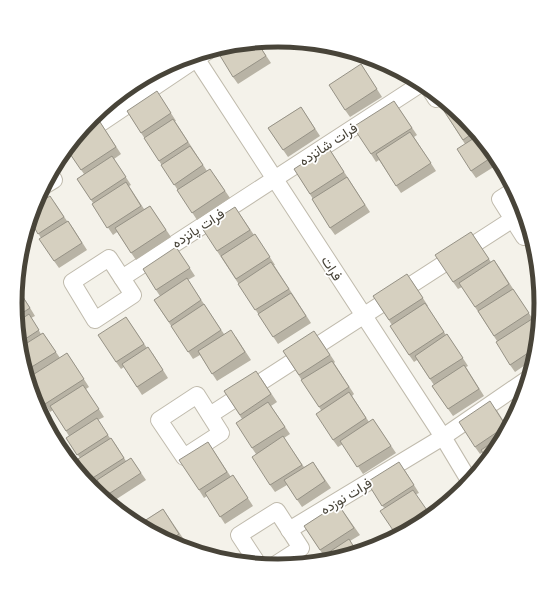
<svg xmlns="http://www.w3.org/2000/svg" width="556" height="606" viewBox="0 0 556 606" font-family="Montserrat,Vazirmatn,sans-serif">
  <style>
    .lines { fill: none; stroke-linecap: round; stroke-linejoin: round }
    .minor-casing { stroke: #c0bbad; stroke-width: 18 }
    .minor { stroke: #fff; stroke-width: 16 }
    .wall { fill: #b8b3a5 }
    .building { fill: #d6d0c0; stroke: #969286 }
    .labels { text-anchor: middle; stroke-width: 3.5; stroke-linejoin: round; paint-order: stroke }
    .street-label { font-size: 14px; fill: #484439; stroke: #fff }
    .rim { fill: none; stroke: #484439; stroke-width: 5 }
  </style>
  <rect width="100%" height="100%" fill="#f4f2ea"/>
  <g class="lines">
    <defs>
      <g id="minor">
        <polyline points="194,55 443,437 470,482"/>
        <polyline points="429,88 436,99 439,97"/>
        <polyline points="83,135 208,51"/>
        <polyline points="44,186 54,180 50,174"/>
        <polyline points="514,190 500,199 524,237 530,233"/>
        <polygon points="109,258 133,295 95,320 72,282"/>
        <polyline points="122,278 422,83"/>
        <polygon points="197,395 221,433 184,457 159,420"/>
        <polyline points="210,415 513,219"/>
        <polyline points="289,530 443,437 529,378"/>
        <polyline points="258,564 239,535 277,511 301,548 273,566"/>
      </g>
    </defs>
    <use href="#minor" class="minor-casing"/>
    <use href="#minor" class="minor"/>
  </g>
  <g class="wall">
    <polygon points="257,42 271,63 238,84 233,77"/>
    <polygon points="361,64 382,97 350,117 345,110"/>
    <polygon points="149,75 152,79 120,100 118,96 132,84"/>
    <polygon points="162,99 176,121 175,121 207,171 215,176 230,198 197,220 127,111"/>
    <polygon points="394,101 417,135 414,137 436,171 401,193 379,160 376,162 371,154"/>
    <polygon points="301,107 320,136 288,157 268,128"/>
    <polygon points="444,111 464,117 497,157 500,163 476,178 471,171 465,144"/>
    <polygon points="91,118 92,120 87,123"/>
    <polygon points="100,122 121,154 114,159 131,185 129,186 144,209 150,206 171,237 136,260 117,232 113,235 92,204 93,203 77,179 84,174 66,148"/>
    <polygon points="328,147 370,212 335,235 330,228 313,199 294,169"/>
    <polygon points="55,203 67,221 68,221 73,228 87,250 59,268 54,261 41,238 30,220"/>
    <polygon points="235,207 254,235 260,242 275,265 274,265 311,323 278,344 217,251"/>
    <polygon points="471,232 491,262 494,260 499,267 534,321 533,321 538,329 536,355 534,359 515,372 510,365 497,341 462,287 458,289 453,282"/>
    <polygon points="176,247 195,276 188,280 224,334 236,337 251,360 217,381 200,355 193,359 154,300 160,296 156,290"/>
    <polygon points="412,281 428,306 427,306 446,335 447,334 468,366 466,367 484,396 453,416 432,386 434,385 417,360 414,362 409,355 392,325 373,296"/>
    <polygon points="17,285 21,293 35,316 31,318 41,334 43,333 60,358 67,353 89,387 86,389 104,417 98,420 110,438 111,438 116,445 126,461 131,458 146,480 112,502 100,484 96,487 91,479 80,458 66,438 69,436 53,410 50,412 25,372 20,354 15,303"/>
    <polygon points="126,317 147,348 153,354 168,378 142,395 124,367 121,369 116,362"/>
    <polygon points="319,338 335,362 334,363 354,394 352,396 369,422 373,419 396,453 363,474 343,444 338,447 333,440 321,410 283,351"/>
    <polygon points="261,378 277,402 271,406 290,434 284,438 304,467 313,462 331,488 302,507 287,485 275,492 270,485 256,454 252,448 242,419 224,391"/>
    <polygon points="496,409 508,428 497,449 483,452 480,454 475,447"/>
    <polygon points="208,442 231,477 233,475 253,506 225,524 207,496 204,498 199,490"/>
    <polygon points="404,469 419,493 384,508 367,482"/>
    <polygon points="338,504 360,535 350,541 358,552 329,561 324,556 304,526"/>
    <polygon points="163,509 185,541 177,546 138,525"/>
  </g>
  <g class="building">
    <polygon points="257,42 266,56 233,77 216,49 218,48 227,45"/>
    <polygon points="361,64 377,89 345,110 329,85"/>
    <polygon points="157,91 171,113 141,133 127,111"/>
    <polygon points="394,101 412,128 371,154 353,127"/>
    <polygon points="451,106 464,117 476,131 463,140 444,111"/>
    <polygon points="301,107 315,129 283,150 268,128"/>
    <polygon points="173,119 188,142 159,161 144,138"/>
    <polygon points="100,122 116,147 81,170 66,148 74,139"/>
    <polygon points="410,132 431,163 396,186 376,154"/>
    <polygon points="479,135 495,155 471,171 457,149"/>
    <polygon points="190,146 203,165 174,185 161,165"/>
    <polygon points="328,147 344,172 310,194 294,169"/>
    <polygon points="112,156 126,177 91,200 77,179"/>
    <polygon points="210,169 225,191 192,213 177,190"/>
    <polygon points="347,177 365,205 330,228 312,199"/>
    <polygon points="126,182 141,206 107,228 92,204"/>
    <polygon points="50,196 64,217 38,234 30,220 34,206"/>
    <polygon points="150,206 166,230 131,253 115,228"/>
    <polygon points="235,207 250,230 217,251 202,228"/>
    <polygon points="68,221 82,243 54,261 39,239"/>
    <polygon points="471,232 489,259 453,282 435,255"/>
    <polygon points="530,232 536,252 536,253 524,235"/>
    <polygon points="255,234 270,257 236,279 221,256"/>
    <polygon points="176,247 190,268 156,290 143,269"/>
    <polygon points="494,260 509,284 475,307 459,283"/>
    <polygon points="271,262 289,289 255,310 238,284"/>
    <polygon points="407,274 423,298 389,320 373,296"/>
    <polygon points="187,278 201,300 169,322 154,300"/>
    <polygon points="513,289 529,313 494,336 478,311"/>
    <polygon points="19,291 30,308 16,317 15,303 16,293"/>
    <polygon points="291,293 306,316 273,337 258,314"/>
    <polygon points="425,303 444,332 409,355 390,326"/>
    <polygon points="204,304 221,330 188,352 171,326"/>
    <polygon points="29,314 39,330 19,343 17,322"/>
    <polygon points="126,317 144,344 116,362 98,335"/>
    <polygon points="532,319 538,330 537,347 510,365 496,342"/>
    <polygon points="231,330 245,352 212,374 198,351"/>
    <polygon points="314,331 330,355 299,375 283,351"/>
    <polygon points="43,333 56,352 25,371 20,354 19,348"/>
    <polygon points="447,334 463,358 430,379 415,356"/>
    <polygon points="148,347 163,370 137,387 122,364"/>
    <polygon points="67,353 84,379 45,404 28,378"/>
    <polygon points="332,361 349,387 319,407 301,380"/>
    <polygon points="464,365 479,389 448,409 432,386"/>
    <polygon points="256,371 271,394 240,415 224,391"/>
    <polygon points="528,380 525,390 521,384"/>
    <polygon points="83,385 99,409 66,431 50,406"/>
    <polygon points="349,392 366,418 333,440 316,414"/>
    <polygon points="490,401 506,426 475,447 459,422"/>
    <polygon points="268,402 285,427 252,448 236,423"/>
    <polygon points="97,418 108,435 77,455 66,438"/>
    <polygon points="373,419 391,446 357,467 340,441"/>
    <polygon points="505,434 497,449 488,460 481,450"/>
    <polygon points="283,436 302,465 270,485 252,457"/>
    <polygon points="111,438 124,458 91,479 78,459"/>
    <polygon points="208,442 227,472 199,490 179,460"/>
    <polygon points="131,458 141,473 107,495 97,480"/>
    <polygon points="313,462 325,481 297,500 284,480"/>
    <polygon points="399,462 414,485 382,506 367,482"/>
    <polygon points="233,475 248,498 220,517 205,493"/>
    <polygon points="413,490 431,516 424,522 397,536 380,511"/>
    <polygon points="338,504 354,528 320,550 304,526"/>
    <polygon points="163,509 179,534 168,541 138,525"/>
    <polygon points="349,539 357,552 329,561 318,562 317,560"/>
    <polygon points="181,542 185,548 176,545"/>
  </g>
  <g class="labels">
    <g class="street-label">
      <text transform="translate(328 144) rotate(-33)" y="5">فرات شانزده</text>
      <text transform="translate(198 228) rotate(-33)" y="5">فرات پانزده</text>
      <text transform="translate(332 268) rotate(57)" y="5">فرات</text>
      <text transform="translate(346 496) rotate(-31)" y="5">فرات نوزده</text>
    </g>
  </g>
  <path d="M0 0H556V606H0ZM22 303a256 256 0 1 1 512 0a256 256 0 1 1-512 0Z" fill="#fff" fill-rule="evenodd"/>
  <path class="rim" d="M22 303a256 256 0 1 1 512 0a256 256 0 1 1-512 0Z"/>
</svg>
